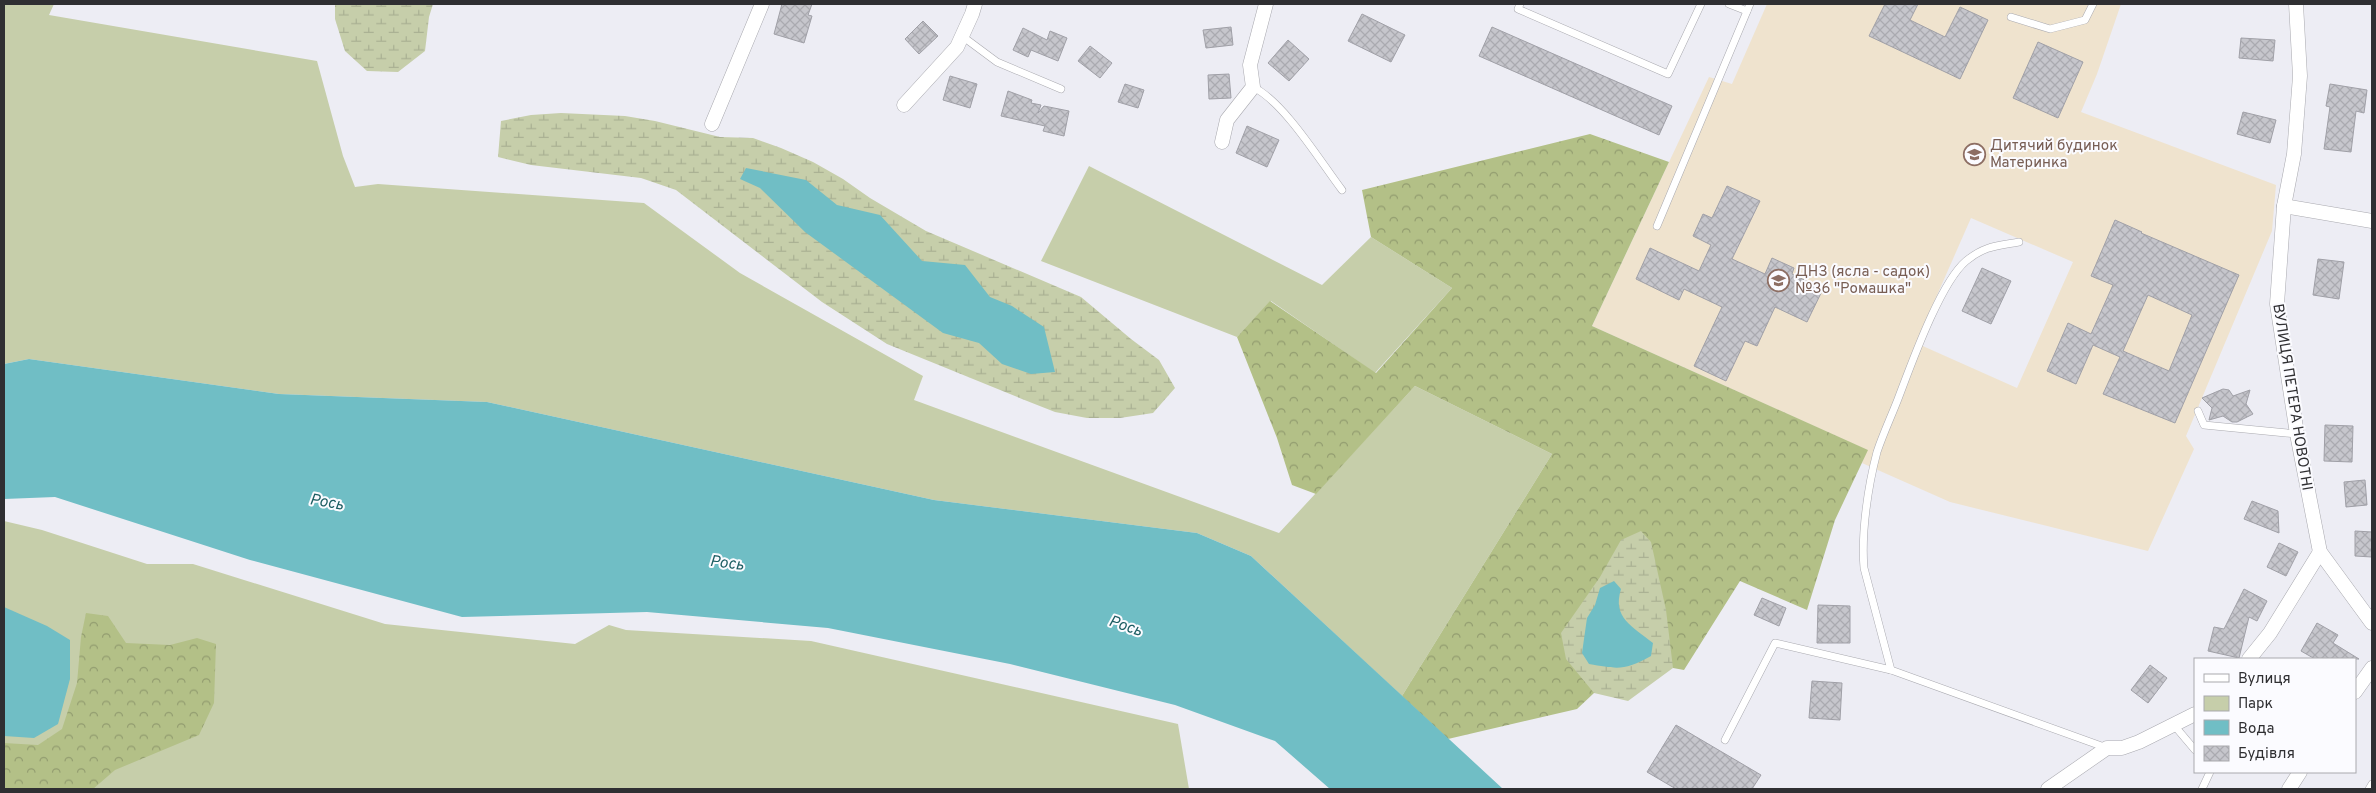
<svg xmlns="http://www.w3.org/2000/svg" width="2376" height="793" viewBox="0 0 2376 793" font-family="Overpass,sans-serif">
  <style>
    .education { fill: #efe3ce; fill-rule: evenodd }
    .green { fill: #c6ceaa }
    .forest { fill: url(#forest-crowns) }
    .wetland { fill: url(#wetland-marsh) }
    .water { fill: #70bec5 }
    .building { fill: url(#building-cross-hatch); stroke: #a0a0a7; fill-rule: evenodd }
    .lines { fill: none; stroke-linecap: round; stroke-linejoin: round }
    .service-casing { stroke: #a9a9af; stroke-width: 8 }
    .minor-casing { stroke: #a9a9af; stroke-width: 15 }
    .service { stroke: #fff; stroke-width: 7 }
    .minor { stroke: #fff; stroke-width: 14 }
    .labels { text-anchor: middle; stroke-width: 4; stroke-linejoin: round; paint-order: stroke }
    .education-label { font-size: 15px; fill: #785e54; stroke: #fbfbff; text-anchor: start }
    .street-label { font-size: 15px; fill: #2f2f32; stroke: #fbfbff }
    .water-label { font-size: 16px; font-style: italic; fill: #1d5e63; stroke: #fbfbff }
  </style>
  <defs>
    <pattern id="forest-crowns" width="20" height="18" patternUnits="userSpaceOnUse" patternTransform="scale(1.25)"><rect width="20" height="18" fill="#b3c087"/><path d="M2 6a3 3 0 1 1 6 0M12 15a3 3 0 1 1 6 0" fill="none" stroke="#929c6f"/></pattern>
    <pattern id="wetland-marsh" width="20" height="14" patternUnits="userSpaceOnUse" patternTransform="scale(1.25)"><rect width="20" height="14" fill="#c6ceaa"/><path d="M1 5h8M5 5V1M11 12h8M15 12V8" fill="none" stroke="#aab193"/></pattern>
    <pattern id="building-cross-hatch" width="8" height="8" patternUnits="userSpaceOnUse" patternTransform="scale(1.25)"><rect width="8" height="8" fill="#c6c6cc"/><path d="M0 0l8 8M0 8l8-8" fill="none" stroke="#aaaab0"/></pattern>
  </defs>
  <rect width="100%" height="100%" fill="#ededf4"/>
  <path class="education" d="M1767,4H2121L2097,74L2081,112L2276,185L2272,231L2186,436L2194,449L2148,551L1950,502L1862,463L1867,450L1592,326L1709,77L1732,84ZM1971,218L2073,262L2017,388L1916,343Z"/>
  <g class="green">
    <polygon points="4,4 54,4 49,15 317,61 343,156 355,187 378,184 644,203 740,273 923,376 914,400 1279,533 1415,386 1552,454 1402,696 1251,556 1197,533 934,500 487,402 279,394 29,359 4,364"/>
    <polygon points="1089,166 1322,285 1371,237 1452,288 1375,373 1271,301 1237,337 1041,261"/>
    <polygon points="4,521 42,530 147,564 193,564 385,624 575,644 609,625 626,630 811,641 1178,724 1189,789 4,789"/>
  </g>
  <g class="forest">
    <polygon points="1590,134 1669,162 1592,326 1868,450 1835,520 1807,610 1740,581 1684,670 1673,668 1651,656 1589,664 1594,693 1577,709 1448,739 1402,696 1552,454 1415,386 1316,494 1292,485 1277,438 1237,337 1270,301 1376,373 1452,288 1371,237 1362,190"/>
    <polygon points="86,613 108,616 126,643 170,645 197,638 216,644 214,703 199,735 115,770 93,789 4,789 4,743 38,745 62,729 77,683 81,637"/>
  </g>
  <g class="wetland">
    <polygon points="335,4 433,4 429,17 425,51 398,72 367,71 345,51 335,19"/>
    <polygon points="561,113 625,116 655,121 720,137 753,138 781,148 813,162 843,179 870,198 926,231 1081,297 1131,339 1159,360 1175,388 1153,413 1120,418 1087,418 1055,412 1022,399 887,344 822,302 676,190 641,178 531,165 498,157 501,121 531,115"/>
    <polygon points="1641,531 1651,542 1666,610 1673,668 1628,701 1594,693 1566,659 1561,633 1600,577 1621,540"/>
  </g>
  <g class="water">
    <polygon points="746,168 806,180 837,205 880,215 922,261 965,265 990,297 1012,306 1044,327 1055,372 1031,374 1002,364 979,343 943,333 805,232 760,188 740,179"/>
    <polygon points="29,359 279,394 487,402 934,500 1197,533 1251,556 1503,789 1330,789 1275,741 1175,705 1010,664 828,628 647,612 462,617 250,560 55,497 4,499 4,364"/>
    <path d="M1614,581L1621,589C1612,618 1632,626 1653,643L1651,656C1624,671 1618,669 1589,664L1582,653L1587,618L1595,605L1600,588Z"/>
    <polygon points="4,607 47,626 70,640 70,679 58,724 34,738 4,736"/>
  </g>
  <g class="building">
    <polygon points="782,4 812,4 808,15 812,16 804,43 774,34"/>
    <polygon points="1885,4 1918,4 1910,20 1945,37 1960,7 1988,20 1960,79 1869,36"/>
    <polygon points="1362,14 1405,35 1391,62 1348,41"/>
    <polygon points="923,21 938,36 919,54 905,39"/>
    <polygon points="1231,27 1233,45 1206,48 1203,30"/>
    <polygon points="1492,27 1672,106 1659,135 1479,56"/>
    <polygon points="1023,28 1047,40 1050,31 1067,38 1058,61 1031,50 1028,57 1013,50"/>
    <polygon points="2241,38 2275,40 2273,61 2239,58"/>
    <polygon points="1288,40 1309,59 1289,81 1268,63"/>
    <polygon points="2038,42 2083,62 2058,118 2013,98"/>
    <polygon points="1090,46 1112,63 1100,78 1078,61"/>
    <polygon points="1229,74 1231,98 1209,99 1208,75"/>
    <polygon points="950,76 977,84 970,108 943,100"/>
    <polygon points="1125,84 1144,90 1138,108 1118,102"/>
    <polygon points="2330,84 2367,90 2364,113 2356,111 2351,152 2324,149 2330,107 2326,106"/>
    <polygon points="1008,91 1032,100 1031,103 1041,105 1038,113 1044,106 1069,111 1064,136 1043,131 1045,126 1001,116"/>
    <polygon points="2243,112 2276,120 2270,143 2237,134"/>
    <polygon points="1247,126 1279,140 1267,167 1236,153"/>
    <polygon points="1727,186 1760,201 1732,259 1765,274 1772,258 1794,268 1792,274 1823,289 1807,322 1775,307 1757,346 1745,341 1726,381 1694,366 1722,307 1684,289 1679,300 1636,279 1650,248 1699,271 1711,245 1693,236 1703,214 1712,218"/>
    <path d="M2115,220L2142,232L2141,233L2239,275L2175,423L2103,394L2120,357L2093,345L2076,384L2047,371L2068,323L2091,334L2113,285L2091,276ZM2148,295L2192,315L2169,371L2123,351Z"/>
    <polygon points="2318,259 2344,262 2339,299 2313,295"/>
    <polygon points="1982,268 2011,281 1991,324 1962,311"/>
    <polygon points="2223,389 2229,390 2233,396 2250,390 2246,404 2253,414 2237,422 2232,422 2223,416 2209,420 2212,408 2202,398"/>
    <polygon points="2325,425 2353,426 2352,462 2324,461"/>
    <polygon points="2365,480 2367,505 2346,507 2344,482"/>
    <polygon points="2252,501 2278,511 2279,533 2244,519"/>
    <polygon points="2355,531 2372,532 2372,557 2355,556"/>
    <polygon points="2279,543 2298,552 2286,576 2267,567"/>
    <polygon points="2244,589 2267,601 2257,621 2249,617 2239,658 2208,651 2214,627 2224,629"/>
    <polygon points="1762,598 1786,608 1779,626 1754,615"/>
    <polygon points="1818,605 1850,606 1850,643 1817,643"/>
    <polygon points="2317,623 2338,635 2333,643 2359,659 2315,659 2301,651"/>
    <polygon points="2150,665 2167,678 2148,703 2131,690"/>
    <polygon points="1812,681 1842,683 1840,720 1809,718"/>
    <polygon points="1676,725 1761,775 1752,789 1676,789 1647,772"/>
  </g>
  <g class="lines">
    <defs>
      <g id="service">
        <polyline points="1520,4 1518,9 1668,74 1701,4"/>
        <polyline points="1729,4 1747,11"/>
        <polyline points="2011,17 2050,29 2085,20 2093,4"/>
        <polyline points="962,36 997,62 1061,89"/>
        <path d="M1253,87C1284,102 1320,161 1342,190"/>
        <polyline points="1657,226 1750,4"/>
        <polyline points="2198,411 2204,425 2297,434"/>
        <path d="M1891,670L1864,568C1861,533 1868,486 1877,452C1883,434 1891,417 1898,399C1911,365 1940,283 1966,261C1984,246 1996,246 2019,242"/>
        <polyline points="2173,724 2195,750"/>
        <polyline points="1725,740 1775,643 1891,670 2107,748"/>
        <polyline points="2202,789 2210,772"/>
        <polyline points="2369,789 2372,784"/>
      </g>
      <g id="minor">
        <polyline points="2296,4 2300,76 2294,154 2284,206 2277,304 2297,434 2320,552 2372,623"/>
        <polyline points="904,105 957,47 972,14 975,4"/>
        <polyline points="712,124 762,4"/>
        <polyline points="1222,142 1227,120 1253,87 1250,65 1266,4"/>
        <polyline points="2284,206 2372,221"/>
        <polyline points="2249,659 2270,633 2320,552"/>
        <polyline points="2355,692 2372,668"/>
        <polyline points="2048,789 2107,748 2122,748 2139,742 2195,714"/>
        <polyline points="2289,789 2300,772"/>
      </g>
    </defs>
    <use href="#service" class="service-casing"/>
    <use href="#minor" class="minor-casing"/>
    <use href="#service" class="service"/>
    <use href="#minor" class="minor"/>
  </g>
  <defs>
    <symbol id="school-ring" viewBox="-11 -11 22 22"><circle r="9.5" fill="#fbfbff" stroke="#8d6e63" stroke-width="1.5"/><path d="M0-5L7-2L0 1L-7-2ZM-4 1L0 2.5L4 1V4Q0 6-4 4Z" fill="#8d6e63"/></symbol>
  </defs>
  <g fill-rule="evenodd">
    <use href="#school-ring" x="1962" y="142" width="25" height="25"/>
    <use href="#school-ring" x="1766" y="268" width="25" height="25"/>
  </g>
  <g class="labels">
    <g class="education-label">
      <text x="1990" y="150">Дитячий будинок<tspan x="1990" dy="17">Материнка</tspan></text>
      <text x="1795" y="276">ДНЗ (ясла - садок)<tspan x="1795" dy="17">№36 "Ромашка"</tspan></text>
    </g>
    <g class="street-label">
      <text transform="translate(2293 397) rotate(81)" y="5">ВУЛИЦЯ ПЕТЕРА НОВОТНІ</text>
    </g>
    <g class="water-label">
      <text transform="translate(327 501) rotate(10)" y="6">Рось</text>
      <text transform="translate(727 562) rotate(7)" y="6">Рось</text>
      <text transform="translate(1126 625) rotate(19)" y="6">Рось</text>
    </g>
  </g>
  <rect width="2376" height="793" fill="none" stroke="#2f2f32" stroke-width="10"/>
  <rect x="2194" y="658" width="162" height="115" fill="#fbfbff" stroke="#a9a9ad"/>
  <rect x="2204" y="674" width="25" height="8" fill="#ffffff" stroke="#a9a9ad"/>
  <text x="2238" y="683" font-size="15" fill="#2f2f32">Вулиця</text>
  <rect x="2204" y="696" width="25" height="15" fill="#c6ceaa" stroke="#a9a9ad"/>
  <text x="2238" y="708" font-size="15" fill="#2f2f32">Парк</text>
  <rect x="2204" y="720" width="25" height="15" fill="#70bec5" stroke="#a9a9ad"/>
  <text x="2238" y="733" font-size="15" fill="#2f2f32">Вода</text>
  <rect x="2204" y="746" width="25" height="15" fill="url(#building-cross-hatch)" stroke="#a9a9ad"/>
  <text x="2238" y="758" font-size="15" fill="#2f2f32">Будівля</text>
</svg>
